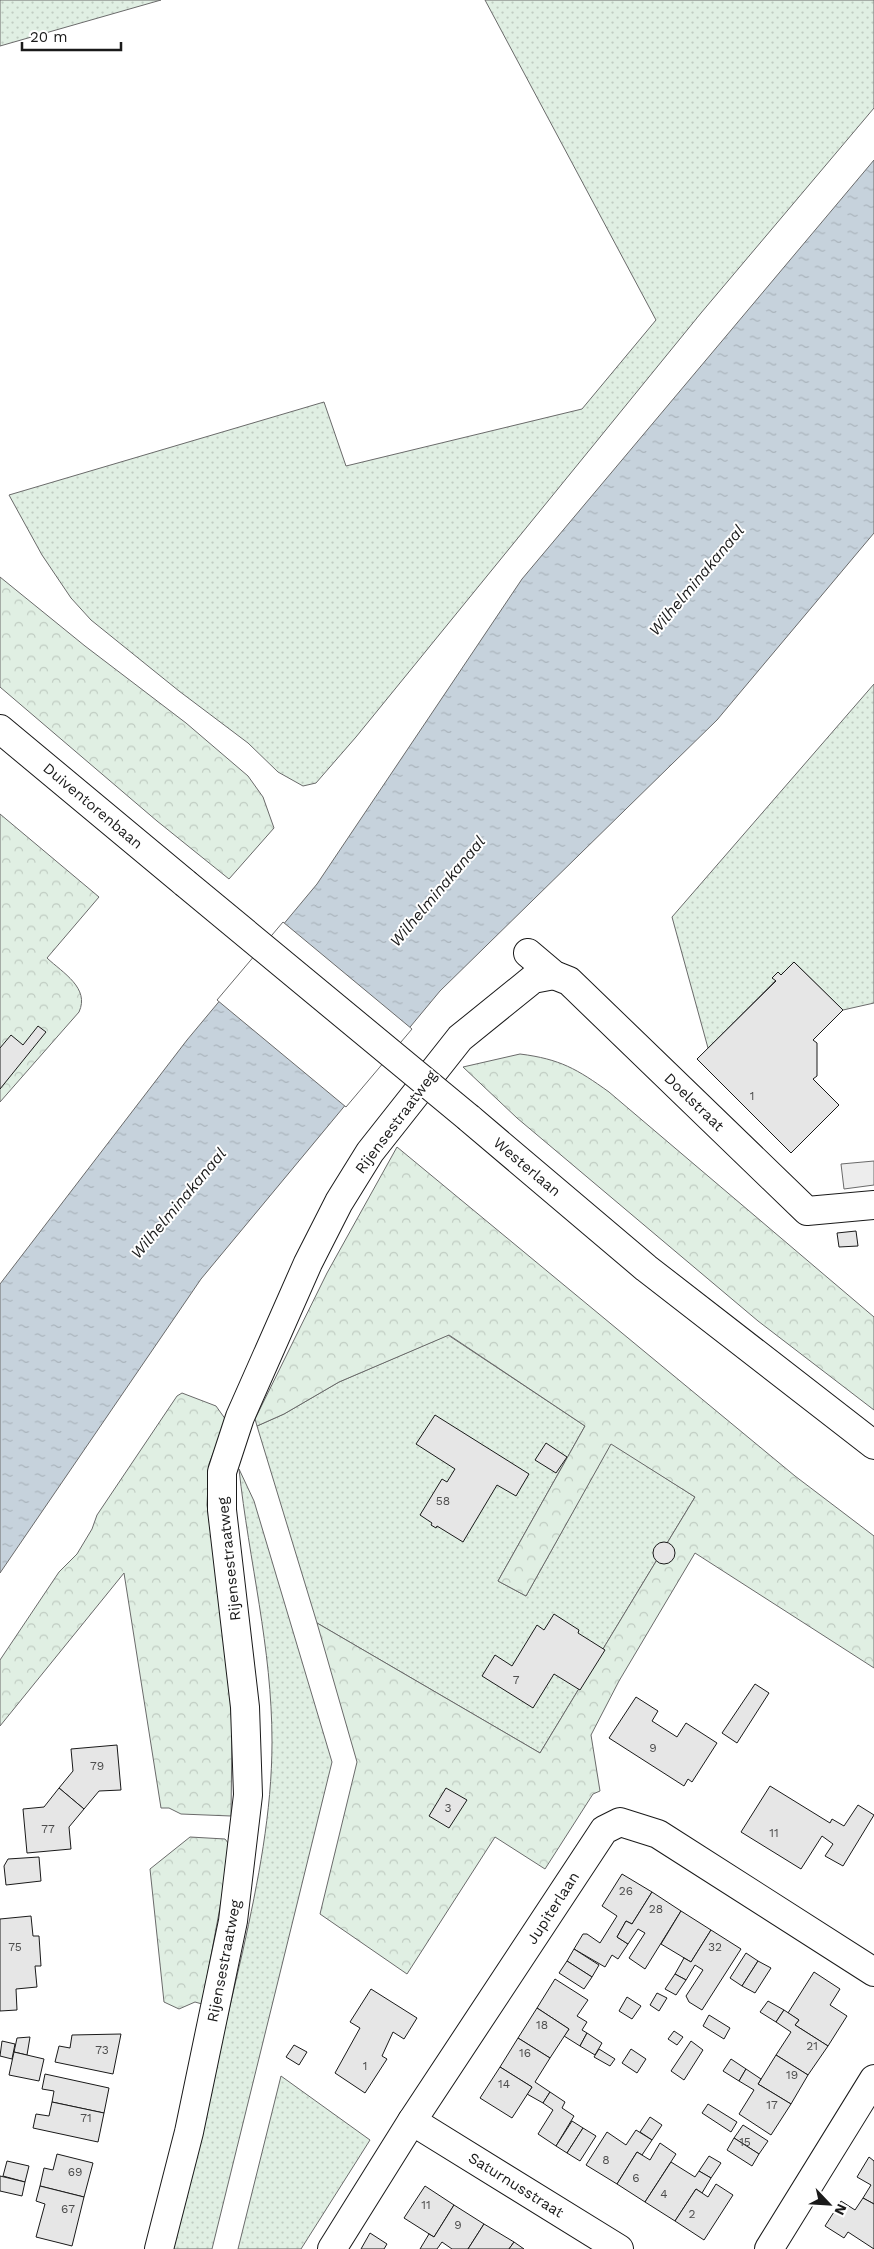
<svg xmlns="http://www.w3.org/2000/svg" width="874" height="2249" viewBox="0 0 874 2249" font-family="'Work Sans',sans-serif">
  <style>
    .grass { fill: url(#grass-dots); stroke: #6a6a6a }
    .forest { fill: url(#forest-crowns); stroke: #6a6a6a }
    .parking { fill: #ededed; stroke: #6a6a6a }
    .water { fill: url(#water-ripples); stroke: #6a6a6a }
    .pier { fill: #fff; stroke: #6a6a6a }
    .building { fill: #e6e6e6; stroke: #1a1a1a }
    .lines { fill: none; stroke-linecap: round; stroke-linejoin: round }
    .minor-casing { stroke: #1a1a1a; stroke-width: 30 }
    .primary-casing { stroke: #1a1a1a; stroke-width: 30 }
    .minor { stroke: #fff; stroke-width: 28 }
    .primary { stroke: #fff; stroke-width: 28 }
    .primary-bridge-casing { stroke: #1a1a1a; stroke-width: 30; stroke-linecap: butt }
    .primary-bridge { stroke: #fff; stroke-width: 28 }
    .labels { text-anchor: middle; stroke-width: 4; stroke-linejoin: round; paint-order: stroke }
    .number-label { font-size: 12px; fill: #4d4d4d }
    .street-label { font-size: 15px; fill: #1a1a1a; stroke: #fff }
    .water-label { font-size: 16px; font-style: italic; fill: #1a1a1a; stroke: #fff }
  </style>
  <defs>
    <pattern id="grass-dots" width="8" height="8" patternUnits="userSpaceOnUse" patternTransform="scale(1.25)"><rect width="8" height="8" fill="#e0efe3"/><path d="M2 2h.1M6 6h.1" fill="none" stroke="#c0ccc2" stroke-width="1.8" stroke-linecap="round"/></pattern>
    <pattern id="forest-crowns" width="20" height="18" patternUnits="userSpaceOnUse" patternTransform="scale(1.25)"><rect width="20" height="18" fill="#e0efe3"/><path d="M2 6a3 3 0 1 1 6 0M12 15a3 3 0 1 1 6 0" fill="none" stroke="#c0ccc2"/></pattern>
    <pattern id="water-ripples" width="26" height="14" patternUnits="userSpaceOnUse" patternTransform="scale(1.25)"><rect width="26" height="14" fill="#c6d2dc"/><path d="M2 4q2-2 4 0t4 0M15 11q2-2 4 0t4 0" fill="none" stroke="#aab4bc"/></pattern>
  </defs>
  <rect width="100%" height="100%" fill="#fff"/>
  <g class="grass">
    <polygon points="0,0 161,0 0,46"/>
    <polygon points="485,0 874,0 874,108 701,313 356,737 316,783 303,786 278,772 248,743 179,691 91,620 71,598 42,555 9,495 324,402 346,466 582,409 656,320"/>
    <polygon points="874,684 874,1003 843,1010 794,962 708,1048 672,917"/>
    <polygon points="448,1335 585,1426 498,1581 526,1596 611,1443 695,1497 540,1753 317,1623 257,1426 284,1414 339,1382"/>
    <path d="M239,1469L254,1501L332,1762L212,2249H172C196,2149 220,2050 243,1950C258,1882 272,1812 272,1742C272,1647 249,1562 239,1469Z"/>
    <polygon points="281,2076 370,2140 301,2249 238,2249"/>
  </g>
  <g class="forest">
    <polygon points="0,577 85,646 186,723 248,776 263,797 274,828 229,879 157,821 0,687"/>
    <path d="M0,814L99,897L47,958C63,973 90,988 79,1012L0,1102Z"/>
    <path d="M520,1054C560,1059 577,1069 609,1092L874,1317V1410L758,1321L517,1118L463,1067Z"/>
    <polygon points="397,1147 795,1476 874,1536 874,1668 695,1553 619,1681 591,1735 600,1791 593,1794 545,1869 495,1837 407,1974 320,1914 357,1762 317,1623 540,1753 695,1497 611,1444 526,1596 498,1581 585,1426 449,1335 339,1382 284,1414 257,1426 255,1419 327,1273"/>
    <polygon points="182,1393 216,1406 226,1420 209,1464 207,1505 229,1668 232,1731 231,1816 181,1814 169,1808 161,1808 124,1573 0,1726 0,1660 59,1572 77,1554 92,1529 97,1515 177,1396"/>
    <polygon points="190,1837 225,1839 229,1844 226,1875 202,2004 195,2002 179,2009 164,2002 150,1869"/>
  </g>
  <polygon class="parking" points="874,1161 874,1185 844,1189 841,1164"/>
  <polygon class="water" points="874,160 874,533 717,720 440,991 201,1279 0,1573 0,1284 187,1040 317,884 522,579"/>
  <polygon class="pier" points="283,922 412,1029 346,1107 217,1000"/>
  <g class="building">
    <polygon points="794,962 843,1010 813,1040 817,1043 817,1076 813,1079 839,1105 791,1153 697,1059 776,981 772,978 778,972 781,975"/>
    <polygon points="38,1026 46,1032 0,1089 0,1048 11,1035 23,1045"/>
    <polygon points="856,1231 858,1246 839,1247 837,1233"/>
    <polygon points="435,1415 529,1474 516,1496 497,1485 463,1542 437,1526 436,1528 431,1525 432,1523 420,1515 442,1479 447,1482 455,1469 416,1444"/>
    <polygon points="546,1443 567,1457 556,1473 535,1460"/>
    <circle cx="664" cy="1553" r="11"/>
    <polygon points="554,1614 579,1630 578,1633 605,1650 580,1690 554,1674 533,1708 482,1676 495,1655 512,1666 537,1625 544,1630"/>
    <polygon points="755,1684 769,1693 737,1743 722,1733"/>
    <polygon points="636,1697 658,1711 652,1721 677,1737 686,1723 717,1743 692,1782 688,1779 684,1786 609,1738"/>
    <polygon points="117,1745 121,1790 99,1791 84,1809 59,1788 73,1771 71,1749"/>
    <polygon points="770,1786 830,1823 832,1819 844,1826 858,1805 874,1815 843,1866 825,1856 833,1844 822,1836 801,1869 741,1832"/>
    <polygon points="59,1788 84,1809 69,1827 71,1849 27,1853 23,1809 44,1807"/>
    <polygon points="446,1788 467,1800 449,1828 429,1816"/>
    <polygon points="39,1857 41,1881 6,1885 4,1866 8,1859"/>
    <polygon points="622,1874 652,1892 632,1924 626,1921 617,1937 628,1944 618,1959 612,1955 605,1967 574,1949 583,1934 587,1934 600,1943 617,1916 602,1906"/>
    <polygon points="652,1892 681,1911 645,1969 629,1958 645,1933 638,1929 628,1944 617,1937 626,1921 632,1924"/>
    <polygon points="681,1911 711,1930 691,1962 661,1944"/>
    <polygon points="31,1916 33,1936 39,1936 41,1966 35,1966 37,1987 16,1989 17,2010 0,2011 0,1919"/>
    <polygon points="711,1930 741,1949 702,2010 689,2002 686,1996 703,1970 695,1965 686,1980 675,1974 684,1958 691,1962"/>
    <polygon points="574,1949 599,1965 592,1977 567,1961"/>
    <polygon points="746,1953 758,1961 742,1986 730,1978"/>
    <polygon points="567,1961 592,1977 584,1989 559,1973"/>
    <polygon points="758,1961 771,1968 755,1993 742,1986"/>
    <polygon points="814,1972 840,1989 830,2005 847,2016 828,2046 795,2025 799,2020 788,2013"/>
    <polygon points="675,1974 686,1980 676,1995 665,1989"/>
    <polygon points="555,1979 588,2000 577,2016 587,2022 582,2030 587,2033 580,2046 564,2036 569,2029 537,2008"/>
    <polygon points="371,1989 417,2018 404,2039 393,2032 382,2056 387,2059 365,2093 335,2073 360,2028 350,2022"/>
    <polygon points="657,1993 667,1998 659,2011 650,2005"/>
    <polygon points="627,1997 641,2006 632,2019 619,2011"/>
    <polygon points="768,2001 784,2010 776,2022 760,2012"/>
    <polygon points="537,2008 569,2029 550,2058 518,2038"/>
    <polygon points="784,2010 799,2020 795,2025 828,2046 808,2075 776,2055 791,2032 776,2022"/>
    <polygon points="709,2015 730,2028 724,2039 703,2026"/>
    <polygon points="674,2031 683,2037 677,2045 668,2039"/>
    <polygon points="587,2033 602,2043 595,2055 580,2046"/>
    <polygon points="121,2034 113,2074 55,2062 59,2046 70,2048 72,2035"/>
    <polygon points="30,2037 27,2055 14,2052 17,2038"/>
    <polygon points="518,2038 550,2058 535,2082 550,2092 543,2103 527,2094 532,2087 500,2067"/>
    <polygon points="2,2041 15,2044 12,2059 0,2056"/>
    <polygon points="691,2041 703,2050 684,2080 671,2071"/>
    <polygon points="294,2045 307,2052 299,2065 286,2057"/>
    <polygon points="599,2049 615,2059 610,2066 594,2057"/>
    <polygon points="631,2049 646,2059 637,2073 622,2063"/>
    <polygon points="14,2052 44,2059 39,2081 9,2075"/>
    <polygon points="776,2055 808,2075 791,2104 758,2084"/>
    <polygon points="731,2059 746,2069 739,2081 723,2071"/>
    <polygon points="500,2067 532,2087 512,2118 480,2098"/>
    <polygon points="746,2069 761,2079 758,2084 791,2104 771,2135 739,2114 754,2090 739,2081"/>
    <polygon points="45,2074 109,2088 104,2113 52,2102 54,2091 42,2089"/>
    <polygon points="550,2092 565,2102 562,2108 574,2116 556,2146 538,2134 553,2110 543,2103"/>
    <polygon points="52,2102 104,2113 98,2142 33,2128 36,2114 49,2116"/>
    <polygon points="708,2104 737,2122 731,2132 702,2113"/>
    <polygon points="650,2117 662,2125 652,2140 640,2132"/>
    <polygon points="572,2121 583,2128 567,2153 556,2146"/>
    <polygon points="743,2125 768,2141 759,2154 734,2138"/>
    <polygon points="583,2128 596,2136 580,2161 567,2153"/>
    <polygon points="636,2130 652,2140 642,2155 637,2152 617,2184 586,2165 607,2132 626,2145"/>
    <polygon points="734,2138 759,2154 752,2166 727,2150"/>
    <polygon points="660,2143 676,2154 645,2202 617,2184 637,2152 650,2160"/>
    <polygon points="57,2154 93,2163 84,2197 40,2186 44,2168 53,2170"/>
    <polygon points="709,2156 721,2163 711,2178 699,2171"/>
    <polygon points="869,2157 874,2161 874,2204 863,2198 871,2185 857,2177"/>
    <polygon points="7,2161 29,2166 25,2182 3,2176"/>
    <polygon points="671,2162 695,2177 699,2171 711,2178 702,2193 696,2189 675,2221 645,2202"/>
    <polygon points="0,2176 25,2182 22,2196 0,2191"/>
    <polygon points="716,2184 733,2195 704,2240 675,2221 696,2189 708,2197"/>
    <polygon points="40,2186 84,2197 72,2246 36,2237 45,2204 36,2201"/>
    <polygon points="425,2186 454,2205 434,2237 404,2218"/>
    <polygon points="863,2198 874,2204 874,2249 848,2232 844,2238 825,2226 841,2201 855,2210"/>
    <polygon points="454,2205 484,2224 468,2249 452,2249 442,2242 437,2249 420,2249 429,2234 434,2237"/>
    <polygon points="484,2224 514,2242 509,2249 468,2249"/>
    <polygon points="370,2233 387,2244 384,2249 361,2249"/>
    <polygon points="514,2242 524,2249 509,2249"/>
  </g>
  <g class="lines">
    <defs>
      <g id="minor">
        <polyline points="528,953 554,975 569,981 807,1211 874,1205"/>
        <polyline points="412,2121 619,2249"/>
        <polyline points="159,2249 189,2132 233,1921 248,1795 245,1707 222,1510 222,1472 240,1417 308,1263 339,1202 370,1152 460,1038 533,979 554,975"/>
        <polyline points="332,2249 412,2121 604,1830 620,1822 658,1834 874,1972"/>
        <polyline points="769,2249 874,2079"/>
      </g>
      <g id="primary">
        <polyline points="0,729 185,883"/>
        <polyline points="469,1118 646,1268 874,1445"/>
      </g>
    </defs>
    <use href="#minor" class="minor-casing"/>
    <use href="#primary" class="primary-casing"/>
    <use href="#minor" class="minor"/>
    <use href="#primary" class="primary"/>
    <defs>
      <polyline id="primary-bridge" points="185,883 469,1118"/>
    </defs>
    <use href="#primary-bridge" class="primary-bridge-casing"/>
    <use href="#primary-bridge" class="primary-bridge"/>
  </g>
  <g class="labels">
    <g class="number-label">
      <text x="752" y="1100">1</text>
      <text x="443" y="1505">58</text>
      <text x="516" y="1684">7</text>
      <text x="653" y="1752">9</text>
      <text x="97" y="1770">79</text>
      <text x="448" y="1812">3</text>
      <text x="48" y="1833">77</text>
      <text x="774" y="1837">11</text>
      <text x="626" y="1895">26</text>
      <text x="656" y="1913">28</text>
      <text x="15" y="1951">75</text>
      <text x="715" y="1951">32</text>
      <text x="542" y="2029">18</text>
      <text x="812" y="2050">21</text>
      <text x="102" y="2054">73</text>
      <text x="525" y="2057">16</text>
      <text x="365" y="2070">1</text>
      <text x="792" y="2079">19</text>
      <text x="504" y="2088">14</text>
      <text x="772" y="2109">17</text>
      <text x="86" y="2122">71</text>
      <text x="745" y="2146">15</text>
      <text x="606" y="2164">8</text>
      <text x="75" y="2176">69</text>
      <text x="636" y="2182">6</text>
      <text x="664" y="2198">4</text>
      <text x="426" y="2209">11</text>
      <text x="68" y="2213">67</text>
      <text x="692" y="2218">2</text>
      <text x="458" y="2229">9</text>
    </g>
    <g class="street-label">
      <text transform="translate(93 806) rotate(40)" y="5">Duiventorenbaan</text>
      <text transform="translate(694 1102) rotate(44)" y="5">Doelstraat</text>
      <text transform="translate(396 1122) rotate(-53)" y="5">Rijensestraatweg</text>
      <text transform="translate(527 1167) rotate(40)" y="5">Westerlaan</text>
      <text transform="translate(229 1559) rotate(-96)" y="5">Rijensestraatweg</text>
      <text transform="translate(553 1908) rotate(-57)" y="5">Jupiterlaan</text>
      <text transform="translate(224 1961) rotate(-79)" y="5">Rijensestraatweg</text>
      <text transform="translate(516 2185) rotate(32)" y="5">Saturnusstraat</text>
    </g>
    <g class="water-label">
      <text transform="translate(696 580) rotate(-50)" y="6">Wilhelminakanaal</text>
      <text transform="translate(437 891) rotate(-50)" y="6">Wilhelminakanaal</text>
      <text transform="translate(178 1203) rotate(-50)" y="6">Wilhelminakanaal</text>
    </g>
  </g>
  <g transform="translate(829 2204) rotate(115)" stroke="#ffffff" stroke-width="4" paint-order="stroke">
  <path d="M0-4L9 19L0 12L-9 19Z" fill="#1a1a1a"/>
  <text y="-8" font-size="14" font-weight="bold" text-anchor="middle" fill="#1a1a1a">N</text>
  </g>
  <path d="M22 42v8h99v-8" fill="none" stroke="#1a1a1a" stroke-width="2.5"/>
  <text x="30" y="42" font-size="15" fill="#1a1a1a" stroke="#ffffff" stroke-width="4" paint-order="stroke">20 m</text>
</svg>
